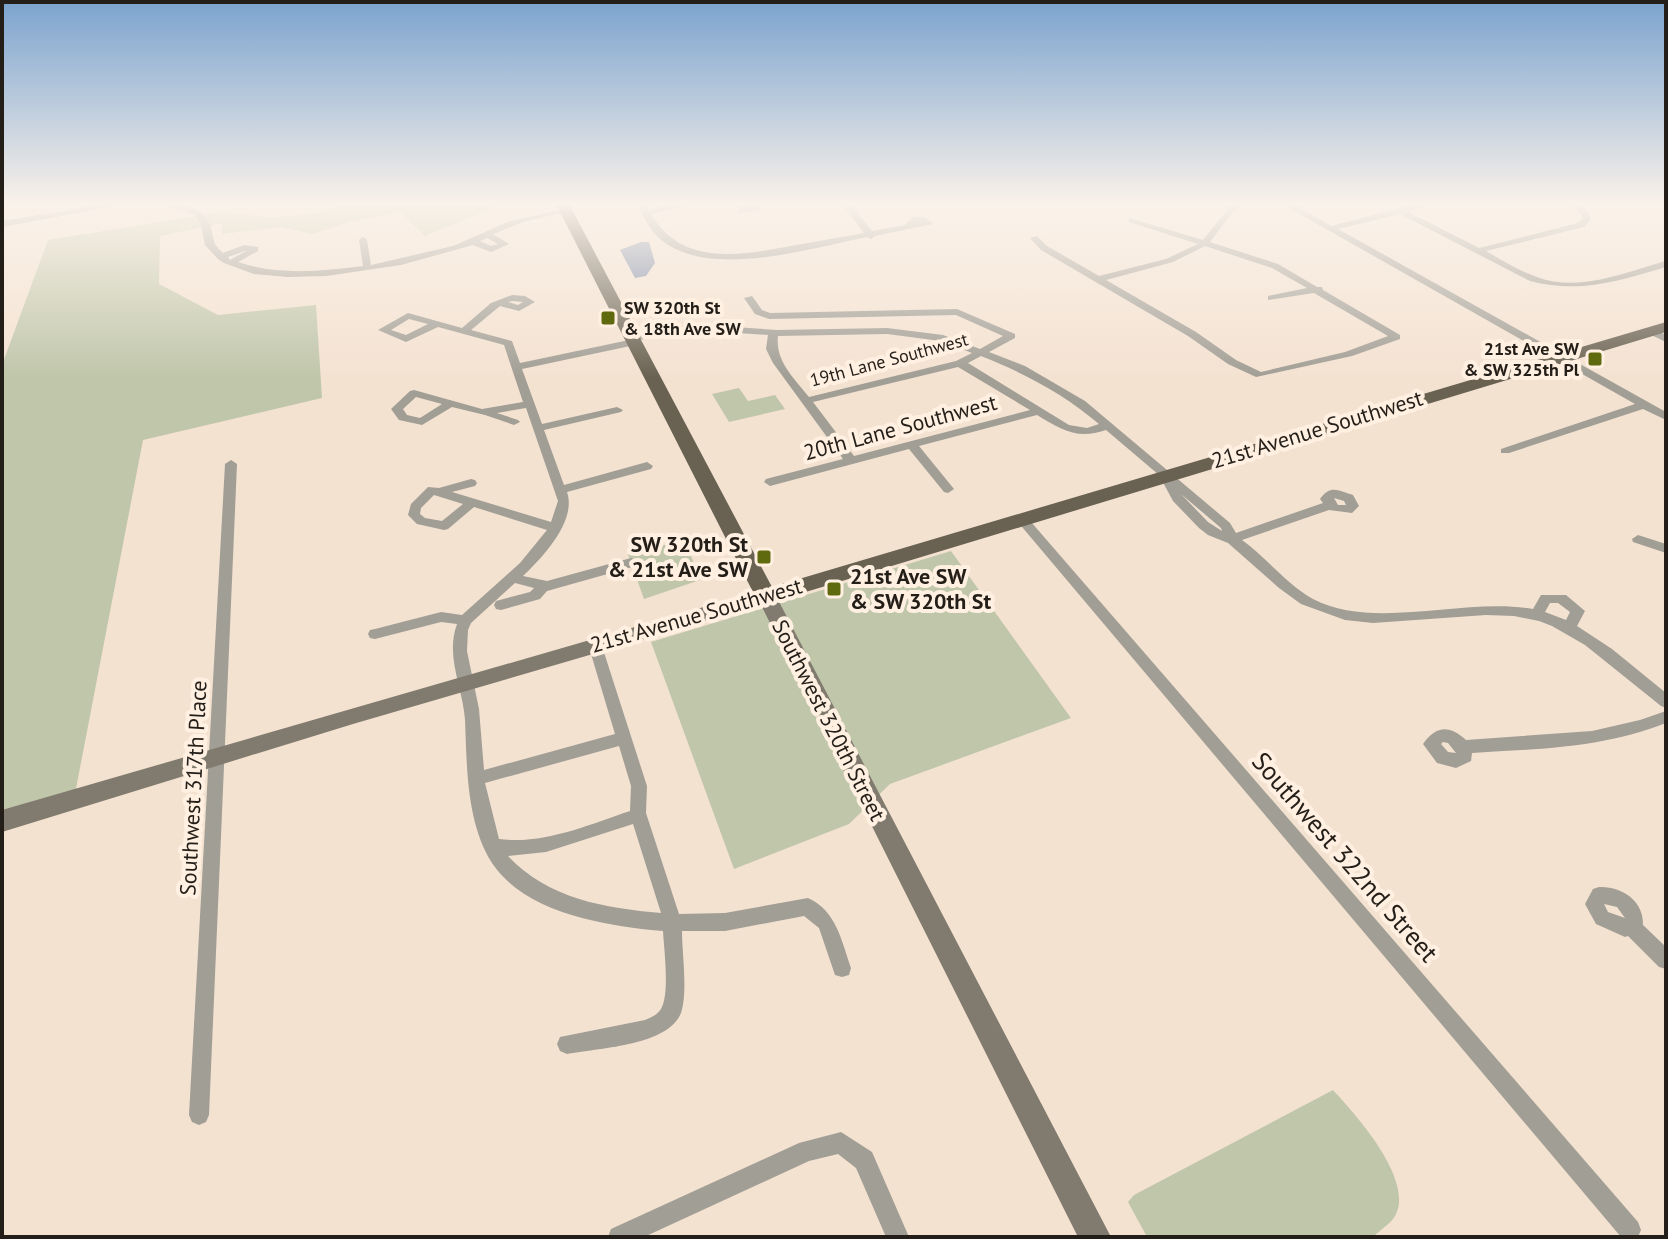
<svg xmlns="http://www.w3.org/2000/svg" width="1668" height="1239" viewBox="0 0 1668 1239" font-family="'PT Sans',sans-serif">
  <style>
    .green { fill: #c0c6aa }
    .water { fill: #7989a7 }
    .lines { fill: none; stroke-linecap: round; stroke-linejoin: round }
    .minor { fill: #a19e95; fill-rule: evenodd }
    .secondary { fill: #807b6e; fill-rule: evenodd }
    .primary { fill: #696252; fill-rule: evenodd }
    .poi-dot { fill: #5f690d; stroke: #fff0e2; stroke-width: 3 }
    .labels { text-anchor: middle; stroke-width: 8; stroke-linejoin: round; paint-order: stroke }
    .far-poi-label { font-size: 18px; font-weight: bold; fill: #241e18; stroke: #fff0e2; text-anchor: start }
    .far-street-label { font-size: 18px; fill: #241e18; stroke: #fff0e2 }
    .street-label { font-size: 22px; fill: #241e18; stroke: #fff0e2 }
    .poi-label { font-size: 22px; font-weight: bold; fill: #241e18; stroke: #fff0e2; text-anchor: end }
    .near-street-label { font-size: 26px; fill: #241e18; stroke: #fff0e2 }
  </style>
  <rect width="100%" height="100%" fill="#f4e2d1"/>
  <g class="green">
    <polygon points="340,204 502,204 425,236 400,212 348,222 312,234 281,227 222,234 222,223 160,236 159,284 218,315 316,305 322,398 143,440 74,799 2,821 2,365 48,240 222,212 272,218 320,213"/>
    <polygon points="739,388 748,401 775,395 785,409 729,422 712,394"/>
    <polygon points="685,540 700,580 644,599 628,554"/>
    <polygon points="951,551 1071,718 890,784 849,824 734,869 651,642"/>
    <path d="M1333,1090C1356,1115 1413,1178 1396,1214C1393,1222 1380,1230 1374,1236L1147,1237L1128,1202L1134,1195Z"/>
  </g>
  <polygon class="water" points="641,242 649,242 655,263 646,276 635,278 620,250"/>
  <g class="lines">
    <g class="minor">
      <polygon points="105,204 126,204 2,227 2,221"/>
      <path d="M160,204C179,204 202,204 210,225C215,240 211,242 223,253L244,245L258,247V251L238,262C279,276 321,271 363,266L359,240L363,237L367,240L371,265L453,246L510,221L565,209L569,211L523,222L496,233L493,234L509,244L491,252L473,245L401,265L326,276L288,277L254,274L224,263L218,259L205,245L201,225L195,215ZM487,238L498,244L491,246L480,241ZM246,251L230,260L228,257L245,251Z"/>
      <path d="M637,204H645L649,210L677,204H696L651,214C681,267 742,255 791,246C815,242 840,237 864,233L842,204H851L872,231L905,225L913,217H925L933,224L875,236L871,239L867,237C811,248 703,282 657,236C648,227 643,215 637,204Z"/>
      <polygon points="744,204 758,204 762,209 758,211 739,213 738,211"/>
      <path d="M1232,204H1242L1231,214L1210,242L1278,264L1317,287H1322L1323,290L1400,335V339L1352,356L1256,377L1228,364L1188,336L1041,250L1030,238L1037,236L1047,246L1099,276L1166,259L1198,244L1129,222V218L1203,240ZM1205,246L1272,268L1307,288L1268,296V300L1314,293L1388,336L1345,352L1261,372L1236,360L1196,332L1106,280L1173,262Z"/>
      <path d="M1282,204H1293L1331,226L1417,204H1432L1408,212L1479,248L1578,223L1583,219L1581,214L1569,204C1580,204 1587,208 1591,219L1584,227L1486,251C1502,260 1519,271 1537,277C1578,293 1626,272 1666,261V267C1618,281 1580,294 1530,281L1400,214L1338,229L1666,412V420L1643,409L1509,453H1501V449L1635,404Z"/>
      <path d="M512,295L525,296L535,302L519,311L500,306L471,330L512,341L520,363L629,340V336L690,324L777,330L887,328L943,335L980,349L1003,336L956,315L769,319L755,314L744,298L752,296L762,310L770,313L957,309L1015,334V338L989,352L1025,366L1085,401L1230,523L1236,533L1323,503L1320,499C1331,484 1338,491 1353,495L1359,506L1352,513L1329,510L1242,540C1267,558 1286,584 1313,599C1374,631 1464,597 1533,609L1541,595H1566L1585,611L1577,626L1612,649L1666,693V708L1661,706L1585,645L1552,626L1539,621L1514,616L1486,615L1373,623L1345,620L1301,604L1279,588L1228,543L1208,535L1199,528L1173,501L1159,475L1106,430C1077,440 1062,430 1037,415L919,446L954,489L948,493L944,492L909,449L770,486L764,482L766,479L843,459L773,363L766,349L768,335L690,330L639,340V344L635,345L522,369L542,424L617,407L623,410L621,412L544,430L564,485L647,462L653,466L651,469L567,492C577,521 543,557 523,576L547,581L631,558L636,560L638,563L636,566L547,591L540,599L501,610L496,609L494,605L496,601L530,592L534,588L515,583L471,623L468,630L467,651L479,709L484,770L615,734L588,644L590,640H600L647,786L646,813L679,914L725,913L808,898C836,910 842,942 851,968L849,975L842,977L835,975L819,928L804,916L725,931H682C682,954 688,992 681,1013C668,1046 598,1048 567,1054L560,1051L557,1044L560,1037L645,1020C652,1017 657,1015 661,1009C670,993 664,950 663,931C607,926 526,914 492,863C466,822 467,766 465,720C463,688 445,657 457,624L441,622L375,639L370,638L368,634L370,630L375,629L441,612L462,615L520,563L547,530L474,507L448,529L444,530L417,524L408,515L411,504L428,487L439,488L471,479L475,480L477,483L475,486L452,492L551,522L558,501L526,408L497,413L518,420L520,422L514,425L485,415L452,407L422,425L399,420L391,409L410,391L414,390L482,409L523,402L504,345L438,327L406,342L378,330L408,313L462,328L491,303ZM513,301L523,302L518,305L508,302ZM409,319L428,324L406,335L391,330ZM887,334L941,341L972,353L956,361L809,397C794,378 775,361 778,336ZM981,356C1024,373 1064,394 1099,424L1087,428L1069,425L968,363ZM958,367L1030,410L854,456L813,402ZM416,397L442,404L420,418L407,415L403,409ZM1181,494L1221,528L1222,531L1208,522ZM434,495L463,504L442,521L425,518L420,514L421,508ZM1334,498L1344,501L1346,505H1338ZM1550,603H1558L1570,612L1566,620L1545,612ZM619,746L631,786L630,811C588,825 543,845 499,839L485,783ZM633,824L661,913C605,908 548,899 508,856L546,852Z"/>
      <polygon points="1651,328 1666,335 1666,342 1647,333 1646,331"/>
      <polygon points="231,460 237,464 209,1115 206,1122 199,1125 192,1122 189,1115 225,464"/>
      <polygon points="1021,514 1025,515 1638,1222 1641,1230 1638,1237 1621,1237 1017,521 1015,518"/>
      <polygon points="1638,535 1666,544 1666,553 1633,542 1632,539"/>
      <path d="M1666,711V723C1603,748 1538,749 1472,753L1471,761L1456,768L1437,763L1423,744C1436,725 1450,725 1466,740L1592,731L1640,720ZM1443,742L1448,743L1456,753L1448,752L1441,744Z"/>
      <path d="M1599,887C1622,886 1644,901 1643,925L1666,947V969L1659,967L1628,936L1625,937L1596,924L1585,904L1593,889ZM1604,904L1617,907L1625,918L1608,912Z"/>
      <polygon points="841,1132 872,1152 909,1237 886,1237 856,1168 838,1154 809,1161 644,1237 608,1237 611,1229 799,1143"/>
    </g>
    <polygon class="secondary" points="766,589 776,596 1111,1237 1078,1237 761,605 353,724 2,832 2,810"/>
    <polygon class="primary" points="556,204 569,204 772,587 1666,322 1666,332 766,604 755,596"/>
  </g>
  <linearGradient id="sky" x2="0" y2="1"><stop stop-color="#7ba3ce"/><stop offset="0.54" stop-color="#faf2ea"/><stop offset="1" stop-color="#faf2ea" stop-opacity="0"/></linearGradient>
  <rect width="1668" height="378" fill="url(#sky)"/>
  <g class="poi-dot">
    <rect x="600" y="310" width="16" height="16" rx="4"/>
    <rect x="1587" y="351" width="16" height="16" rx="4"/>
    <rect x="756" y="549" width="16" height="16" rx="4"/>
    <rect x="826" y="581" width="16" height="16" rx="4"/>
  </g>
  <g class="labels">
    <g class="far-poi-label">
      <text x="624" y="314">SW 320th St<tspan x="624" dy="21">&amp; 18th Ave SW</tspan></text>
      <text x="1579" y="355" text-anchor="end">21st Ave SW<tspan x="1579" dy="21">&amp; SW 325th Pl</tspan></text>
    </g>
    <g class="far-street-label">
      <text transform="translate(889 360) rotate(-15)" y="6">19th Lane Southwest</text>
    </g>
    <g class="street-label">
      <text transform="translate(900 427) rotate(-15)" y="8">20th Lane Southwest</text>
      <text transform="translate(1317 429) rotate(-17)" y="8">21st Avenue Southwest</text>
      <text transform="translate(696 615) rotate(-16)" y="8">21st Avenue Southwest</text>
      <text transform="translate(829 720) rotate(63)" y="8">Southwest 320th Street</text>
      <text transform="translate(193 788) rotate(-87)" y="8">Southwest 317th Place</text>
    </g>
    <g class="poi-label">
      <text x="748" y="552">SW 320th St<tspan x="748" dy="25">&amp; 21st Ave SW</tspan></text>
      <text x="850" y="584" text-anchor="start">21st Ave SW<tspan x="850" dy="25">&amp; SW 320th St</tspan></text>
    </g>
    <g class="near-street-label">
      <text transform="translate(1345 857) rotate(49)" y="9">Southwest 322nd Street</text>
    </g>
  </g>
  <rect width="1668" height="1239" fill="none" stroke="#241e18" stroke-width="8"/>
</svg>
